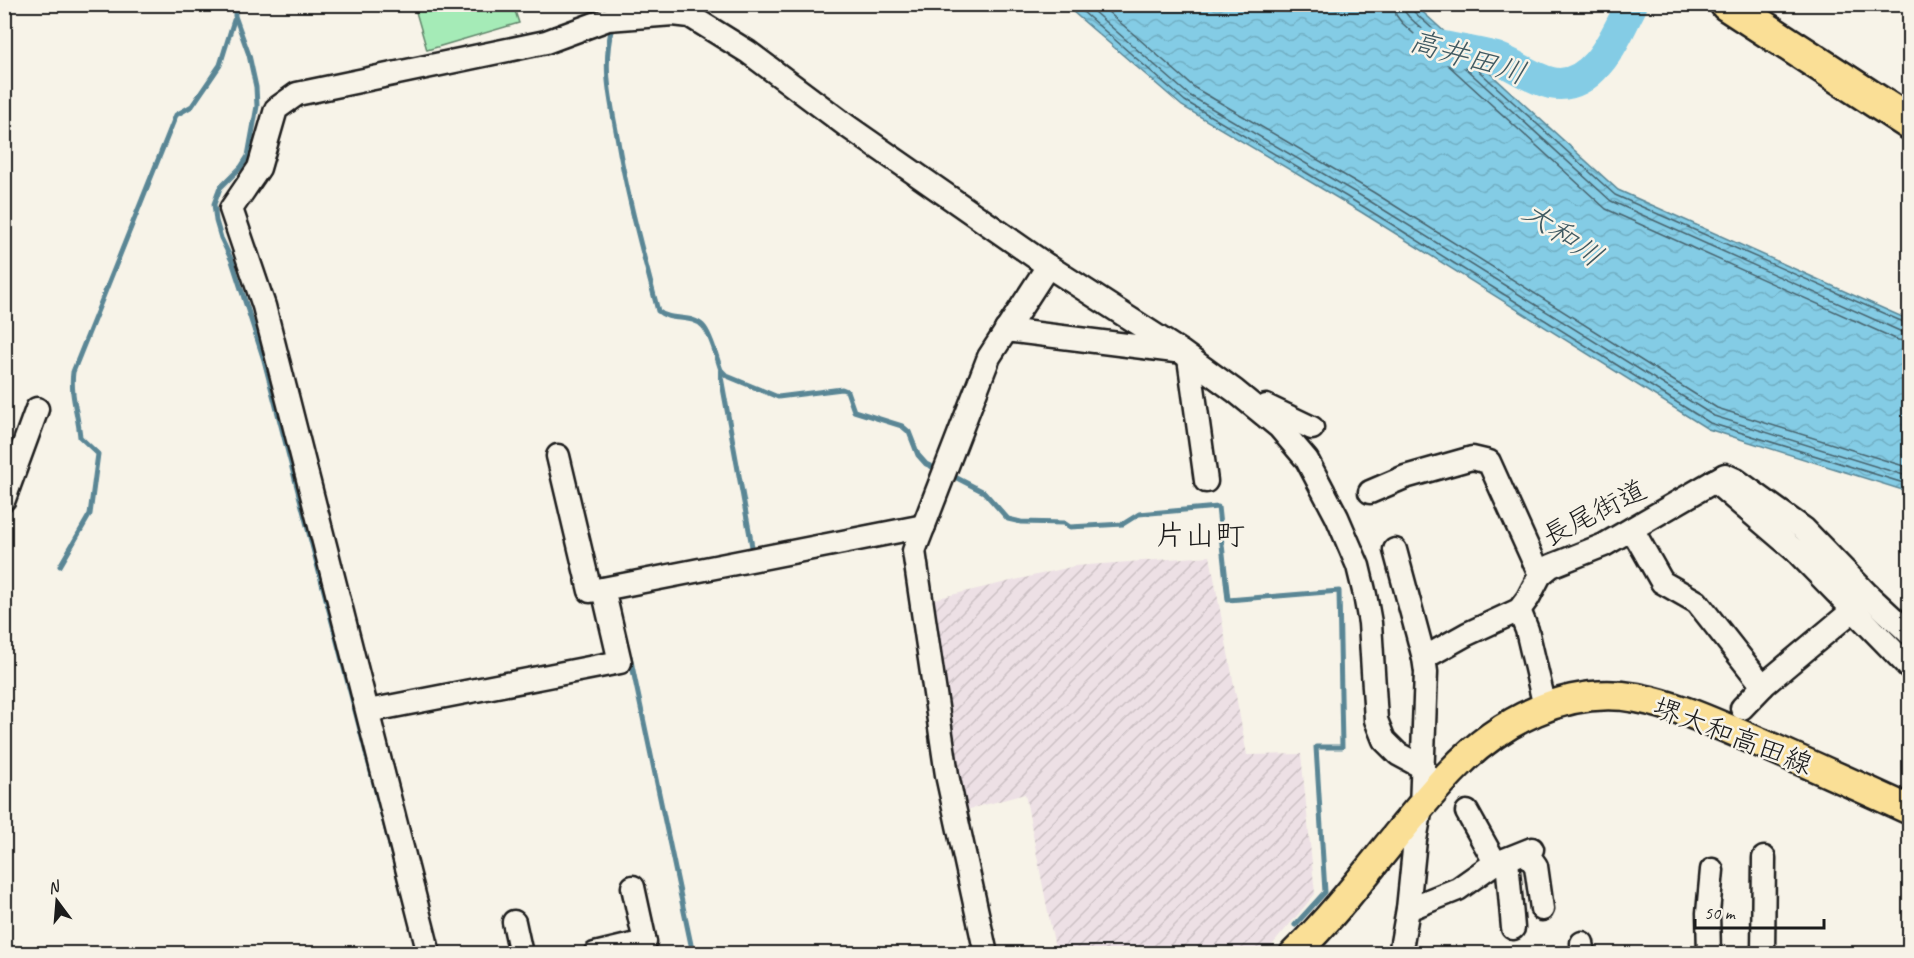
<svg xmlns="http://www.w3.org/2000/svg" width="1914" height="958" viewBox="0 0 1914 958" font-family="Caveat,'Klee One',sans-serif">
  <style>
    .industrial { fill: url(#industrial-furrows) }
    .pitch { fill: #a5ebb7; stroke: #60846a; stroke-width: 1.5 }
    .water { fill: url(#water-waves); stroke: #5a8695; stroke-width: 1.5 }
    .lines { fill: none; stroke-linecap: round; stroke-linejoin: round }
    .shore { stroke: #46626c; stroke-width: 1.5 }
    .stream { stroke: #5a8695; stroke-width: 5 }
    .river { stroke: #84cce5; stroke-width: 32 }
    .minor-casing { stroke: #1c1c1c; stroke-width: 27 }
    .major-casing { stroke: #1c1c1c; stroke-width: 33 }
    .highway-casing { stroke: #1c1c1c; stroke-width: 38 }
    .minor { stroke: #f7f3e8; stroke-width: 22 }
    .major { stroke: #fadf96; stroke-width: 28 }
    .highway { stroke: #fadf96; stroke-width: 33 }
    .labels { text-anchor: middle; stroke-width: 5; stroke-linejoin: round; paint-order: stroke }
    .street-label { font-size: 28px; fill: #1c1c1c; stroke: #f7f3e8 }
    .water-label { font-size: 30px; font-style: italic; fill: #405a62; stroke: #f7f3e8 }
    .neighbourhood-label { font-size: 30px; fill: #1c1c1c; stroke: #f7f3e8 }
  </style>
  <defs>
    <pattern id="industrial-furrows" width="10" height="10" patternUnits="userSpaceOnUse" patternTransform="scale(1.5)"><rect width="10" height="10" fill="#ede0e5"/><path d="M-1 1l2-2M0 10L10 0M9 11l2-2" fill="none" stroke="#cbc0c4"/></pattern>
    <pattern id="water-waves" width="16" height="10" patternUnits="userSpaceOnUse" patternTransform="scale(1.5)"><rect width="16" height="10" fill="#84cce5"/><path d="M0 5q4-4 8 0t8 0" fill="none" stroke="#71afc4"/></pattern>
  </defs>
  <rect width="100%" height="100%" fill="#f7f3e8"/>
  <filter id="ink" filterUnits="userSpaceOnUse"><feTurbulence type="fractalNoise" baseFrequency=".0167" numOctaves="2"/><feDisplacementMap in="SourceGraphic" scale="12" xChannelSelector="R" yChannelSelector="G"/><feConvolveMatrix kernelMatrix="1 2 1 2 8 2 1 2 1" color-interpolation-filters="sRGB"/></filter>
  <g filter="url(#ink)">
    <polygon class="industrial" points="1210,556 1247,755 1301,754 1315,894 1273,944 1262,954 1056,953 1025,794 962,811 930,600 1075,566"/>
    <polygon class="pitch" points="414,5 513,5 519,23 427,50"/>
    <polygon class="water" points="1065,5 1415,5 1618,190 1909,320 1909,492 1708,429 1361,212 1182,106"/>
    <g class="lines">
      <g class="shore">
        <polyline points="1074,4 1185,101 1364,207 1710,423 1910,485"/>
        <polyline points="1085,4 1189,95 1368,200 1714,416 1910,477"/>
        <polyline points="1099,4 1195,88 1373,192 1717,408 1910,468"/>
        <polyline points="1395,4 1396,15 1402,23 1606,209 1898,340 1910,342"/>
        <polyline points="1404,4 1405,12 1409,17 1611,201 1902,332 1910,333"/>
        <polyline points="1411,4 1414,12 1615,195 1910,325"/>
      </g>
      <g class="stream">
        <polyline points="235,4 235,16 249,55 256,87 257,106 248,156 241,167 220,188 214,204 216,221 221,238 232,261 264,360 405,903"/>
        <path d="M612,27C602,66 610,98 617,136C627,196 643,253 658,311C670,322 692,314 703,326C711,334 717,359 721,370V377L753,552L750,553"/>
        <polyline points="721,370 727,376 778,397 842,389 847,391 854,411 902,426 909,432 918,455 926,464 939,470"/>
        <polyline points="953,476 984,492 1008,519 1021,522 1064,523 1070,527 1123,524 1139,514 1218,507 1228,600 1339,591 1342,747 1316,747 1325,892 1295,925"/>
        <path d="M60,566L90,514L98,454L80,437C78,413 70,395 73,372L176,115L192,106L220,65L234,20"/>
        <polyline points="630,656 693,954"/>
      </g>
      <path class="river" d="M1427,44C1450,49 1474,52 1496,58C1514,64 1532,79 1551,83C1593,92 1616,36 1631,6"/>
      <defs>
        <g id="minor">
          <polyline points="1006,330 1175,351"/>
          <polyline points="1189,358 1206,481"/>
          <polyline points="1266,406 1312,428"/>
          <polyline points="1714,481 1797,552 1910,668"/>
          <polyline points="1370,492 1405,477 1472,458 1489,462 1540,575"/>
          <polyline points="4,499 37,409"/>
          <polyline points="1632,529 1662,582 1697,602 1763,686"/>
          <polyline points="1395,550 1424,658"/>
          <polyline points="603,589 924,526"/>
          <polyline points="1519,610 1527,630 1545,707"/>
          <polyline points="1742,708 1765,684 1852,611 1860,600"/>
          <polyline points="368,711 620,662 603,589 590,591 558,456"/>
          <polyline points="1467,812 1496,864"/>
          <polyline points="1526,852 1536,866 1542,909"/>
          <polyline points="1507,860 1513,928"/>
          <polyline points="1408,909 1458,889 1492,865 1532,849"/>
          <polyline points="514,922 521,954"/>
          <polyline points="1582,943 1584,954"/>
          <polyline points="429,954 264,306 231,209 259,168 276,109 297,94 546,42 608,19 673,14 690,16 748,52 847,126 1048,266 1180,351 1235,391 1279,427 1307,460 1337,517 1358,566 1365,595 1370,623 1376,720 1384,740 1398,754 1424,768"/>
          <polyline points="595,954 645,942 633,887"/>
          <polyline points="986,954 947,775 914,551 989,357 1048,266"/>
          <polyline points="1400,954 1408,909 1415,840 1421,808 1426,672 1424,658 1467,634 1519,610 1528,598 1540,575 1551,566 1604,545 1725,475 1736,480 1804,529 1866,593 1910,634"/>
          <polyline points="1709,954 1708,913 1712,870"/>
          <polyline points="1763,954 1764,858"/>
        </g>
        <path id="major" d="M1294,954C1352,898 1396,830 1451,772C1498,722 1567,685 1637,698C1680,706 1721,726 1761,743C1811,765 1860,787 1910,810"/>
        <polyline id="highway" points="1727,4 1910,123"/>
      </defs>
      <use href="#minor" class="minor-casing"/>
      <use href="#major" class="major-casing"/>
      <use href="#highway" class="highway-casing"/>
      <use href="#minor" class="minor"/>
      <use href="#major" class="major"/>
      <use href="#highway" class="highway"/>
    </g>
  </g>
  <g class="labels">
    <g class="street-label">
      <text transform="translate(1594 512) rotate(-27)" y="10">長尾街道</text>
      <text transform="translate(1733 735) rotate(21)" y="10">堺大和高田線</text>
    </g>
    <g class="water-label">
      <text transform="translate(1468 57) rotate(17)" y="10">高井田川</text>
      <text transform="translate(1563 234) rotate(35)" y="10">大和川</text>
    </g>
    <g class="neighbourhood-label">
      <text x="1200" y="545">片山町</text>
    </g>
  </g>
  <rect width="1914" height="958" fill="none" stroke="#f7f3e8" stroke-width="24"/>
  <rect x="12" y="12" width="1890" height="934" fill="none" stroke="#1c1c1c" stroke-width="2" filter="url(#ink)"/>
  <g transform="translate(57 901) rotate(344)" stroke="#f7f3e8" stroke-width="4.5" paint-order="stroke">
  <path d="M0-4.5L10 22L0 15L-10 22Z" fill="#1c1c1c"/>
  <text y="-9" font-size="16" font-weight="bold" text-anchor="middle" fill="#1c1c1c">N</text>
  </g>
  <path d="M1695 919v9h129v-9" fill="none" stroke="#1c1c1c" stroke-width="3"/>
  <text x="1704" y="919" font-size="18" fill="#1c1c1c" stroke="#f7f3e8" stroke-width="4.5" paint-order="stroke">50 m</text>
</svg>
